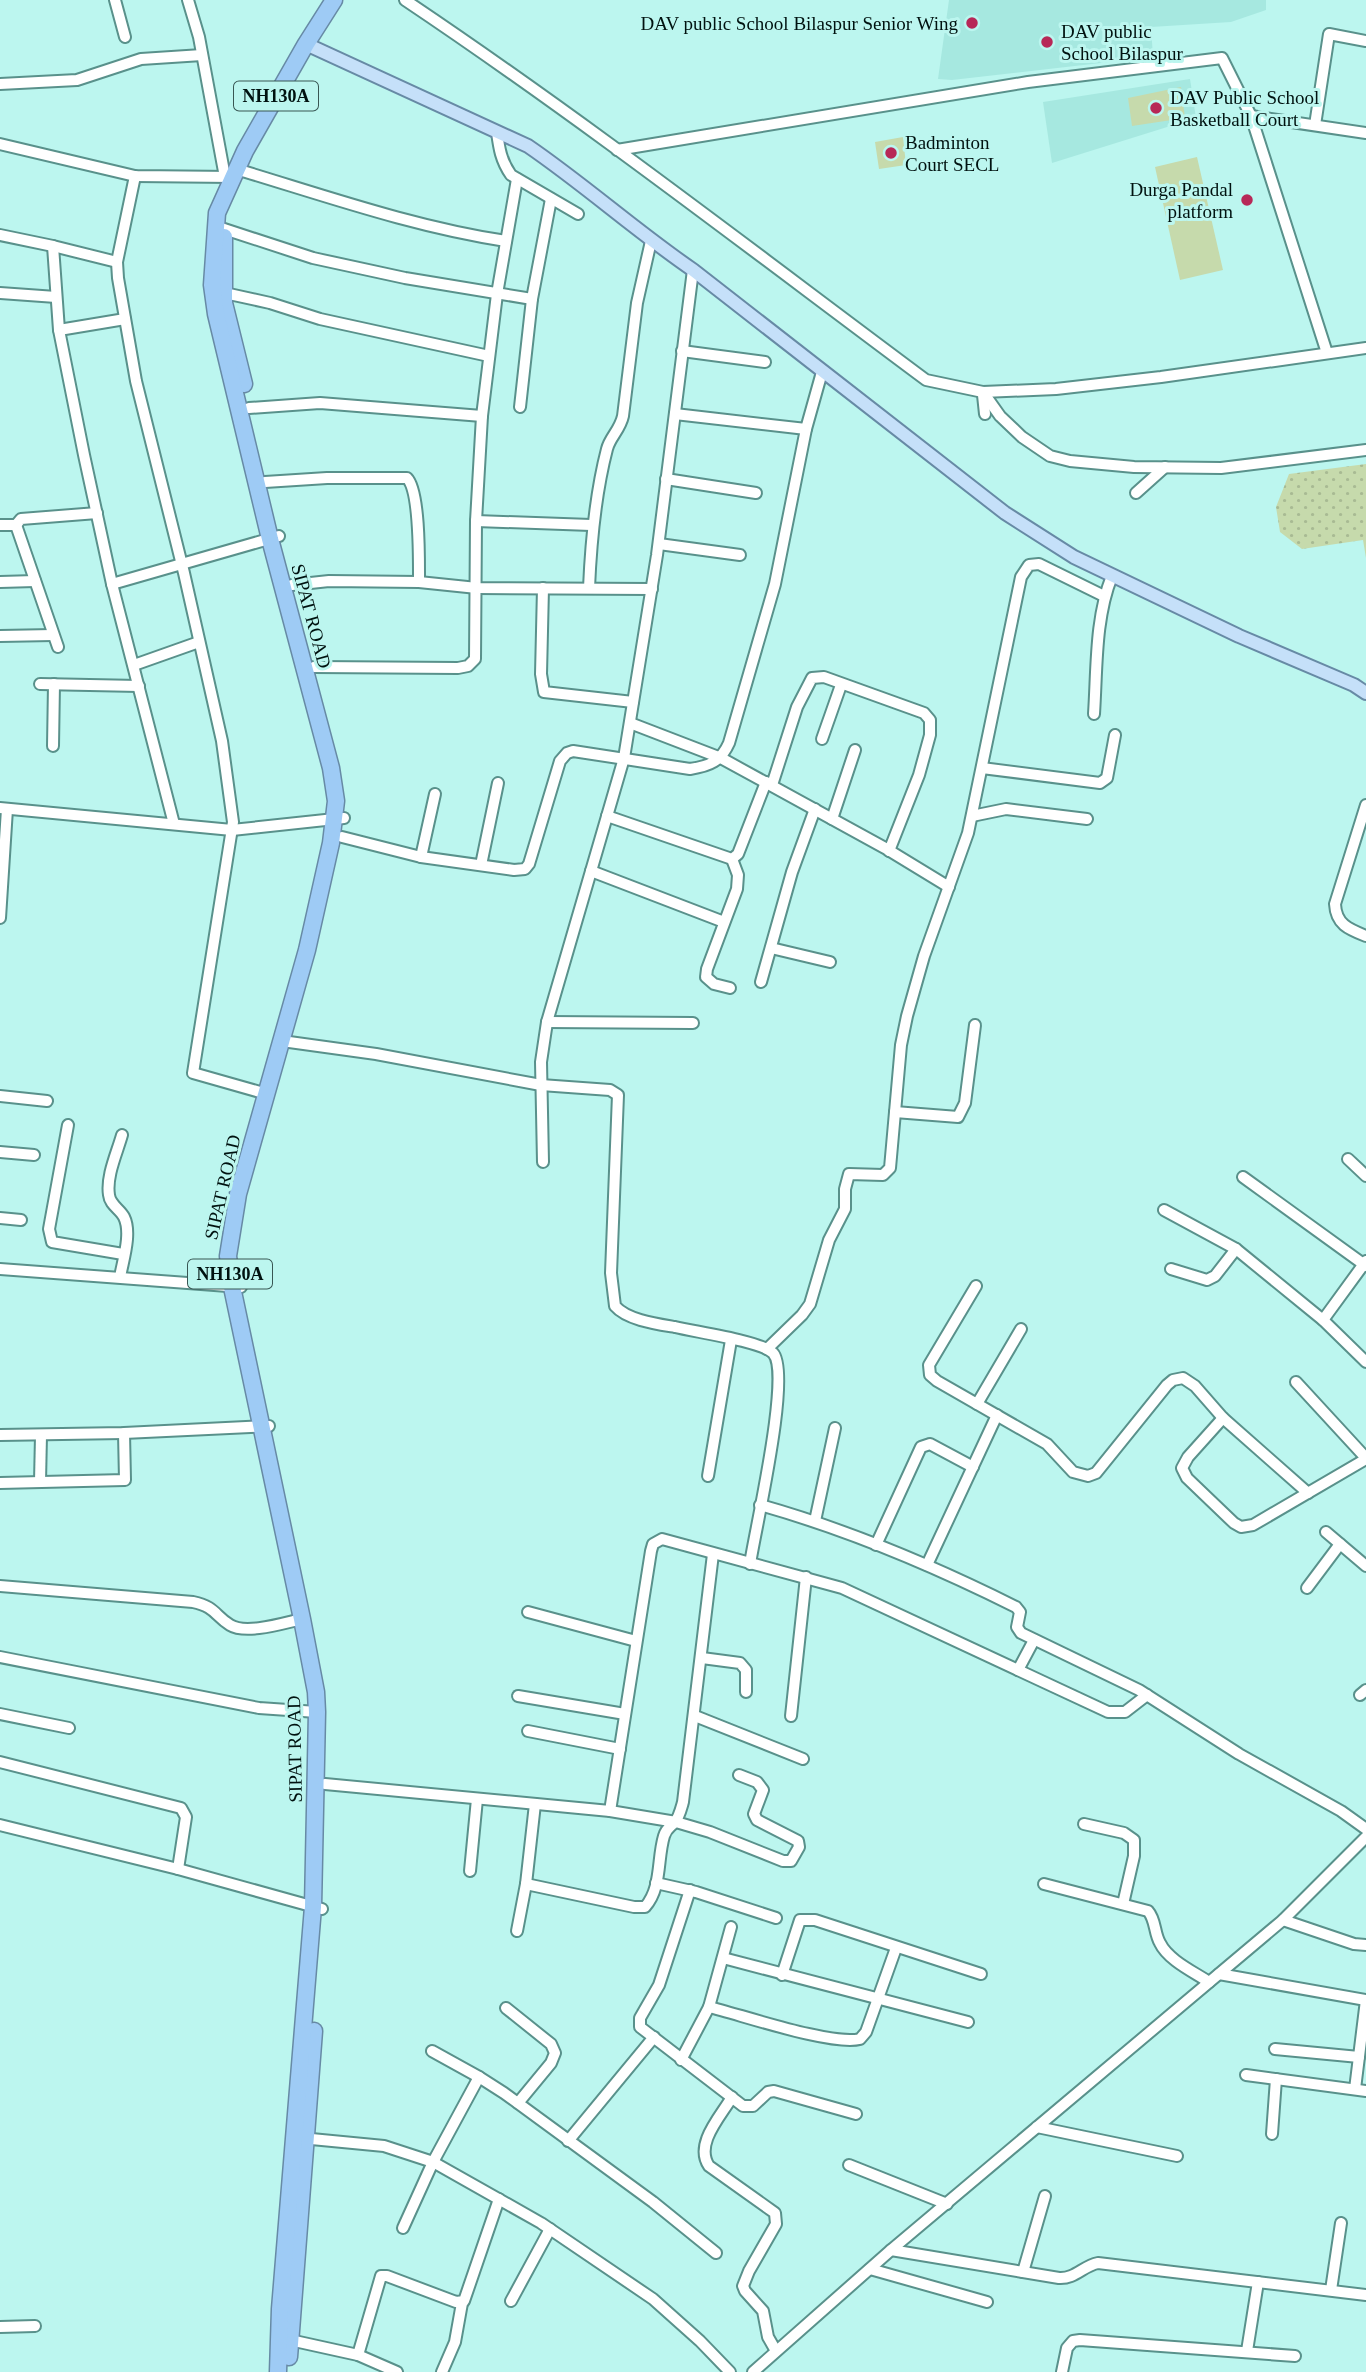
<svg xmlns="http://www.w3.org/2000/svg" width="1366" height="2372" viewBox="0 0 1366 2372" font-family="'Times New Roman',serif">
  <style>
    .built { fill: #a6e8e0 }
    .grass { fill: url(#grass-dots) }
    .pitch { fill: #c6daac }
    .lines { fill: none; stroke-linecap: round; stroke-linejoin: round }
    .minor-casing { stroke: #59918b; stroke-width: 14 }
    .major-casing { stroke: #678aa5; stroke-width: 16 }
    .highway-casing { stroke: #678aa5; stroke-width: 19 }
    .minor { stroke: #fff; stroke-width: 10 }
    .major { stroke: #c5e0f9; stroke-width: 12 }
    .highway { stroke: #9ecbf5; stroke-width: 16 }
    .poi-dot { fill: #b72857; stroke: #bcf6ef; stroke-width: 2.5 }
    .labels { text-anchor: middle; stroke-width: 6; stroke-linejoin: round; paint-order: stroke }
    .shield { fill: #bcf6ef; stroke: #385653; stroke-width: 2 }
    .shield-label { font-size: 18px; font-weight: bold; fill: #001210 }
    .poi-label { font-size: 19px; fill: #001210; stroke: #bcf6ef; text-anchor: start }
    .street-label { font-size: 19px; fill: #001210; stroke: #bcf6ef }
  </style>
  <defs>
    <pattern id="grass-dots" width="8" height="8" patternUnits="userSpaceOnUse" patternTransform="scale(1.75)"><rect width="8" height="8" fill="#c6daac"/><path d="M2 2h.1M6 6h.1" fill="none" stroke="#a8ba93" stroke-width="1.8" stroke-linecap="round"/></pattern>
  </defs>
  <rect width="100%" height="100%" fill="#bcf6ef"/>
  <g class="built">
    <polygon points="949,0 1266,0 1266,10 1231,22 1151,27 1153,57 952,80 938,79"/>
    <polygon points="1190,79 1196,118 1052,163 1043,102"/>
  </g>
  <polygon class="grass" points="1366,464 1366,558 1363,540 1302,549 1280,532 1276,507 1289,474"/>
  <g class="pitch">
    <polygon points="1181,87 1185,118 1132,126 1128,98"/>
    <polygon points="903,137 906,165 879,169 875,142"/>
    <polygon points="1197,157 1223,270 1180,280 1155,167"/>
  </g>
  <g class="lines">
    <defs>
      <g id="minor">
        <polyline points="115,0 125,37"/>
        <polyline points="188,0 199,37 225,177"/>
        <path d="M405,0C584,120 754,252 926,380L983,392L1056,389L1161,377L1366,348"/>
        <polyline points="0,84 77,80 141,59 202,55"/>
        <polyline points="1251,116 1366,133"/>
        <polyline points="1315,125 1329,34 1366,41"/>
        <path d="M497,132C499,148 501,161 511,175L578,214"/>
        <polyline points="0,144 135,176 233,177"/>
        <polyline points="617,150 1028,82 1222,58 1251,116 1327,353"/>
        <path d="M236,169C326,196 414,227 506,241"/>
        <polyline points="135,176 117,262 118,278 136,381 184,573 222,741 233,822 193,1073 267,1094"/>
        <polyline points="215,226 313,258 405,278 532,299"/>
        <polyline points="0,235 53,246 117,262"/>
        <polyline points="53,246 59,330 84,455 112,584 174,824"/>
        <polyline points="220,292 270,303 320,319 489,356"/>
        <polyline points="0,293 56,297"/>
        <polyline points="59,330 125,319"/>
        <polyline points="682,351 765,362"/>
        <polyline points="983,392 1000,416 1022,437 1050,456 1070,461 1134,467 1221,468 1366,450"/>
        <polyline points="983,395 985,414"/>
        <polyline points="520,407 532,299 551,199"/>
        <polyline points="249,408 320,403 482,416"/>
        <polyline points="675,414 806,429"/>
        <polyline points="666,479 756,493"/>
        <path d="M265,482L327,478H407C420,491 419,561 419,582"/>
        <polyline points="1136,493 1165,467"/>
        <polyline points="476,521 591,525"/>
        <polyline points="0,525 16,525 58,647"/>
        <polyline points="16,525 21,519 97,513"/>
        <polyline points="659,544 740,555"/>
        <polyline points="0,582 35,581"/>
        <polyline points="112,584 279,536"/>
        <polyline points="292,585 329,581 419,582 477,588 652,589"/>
        <polyline points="543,588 541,674 544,692 633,702"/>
        <path d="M589,588C591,541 595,495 607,449C610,437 620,430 623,416L637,303L651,241"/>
        <polyline points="0,636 53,635"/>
        <polyline points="134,665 199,642"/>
        <polyline points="314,667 458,668 468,666 475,659 476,521 482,416 497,294 517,179"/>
        <polyline points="40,684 139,686"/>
        <path d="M1094,714C1097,668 1095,618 1112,576"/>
        <polyline points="630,723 721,758 885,848 949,887"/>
        <polyline points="822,739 841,685"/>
        <polyline points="53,746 54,684"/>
        <polyline points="982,768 1100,783 1107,778 1115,735"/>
        <polyline points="772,785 797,707 812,678 824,677 924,713 930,720 930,735 919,775 889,851"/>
        <path d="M1366,805L1335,904C1336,924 1348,929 1366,936"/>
        <polyline points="0,808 232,830 344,818"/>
        <polyline points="607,816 732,859 738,854 766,782"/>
        <polyline points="972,816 1006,809 1087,819"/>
        <polyline points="832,819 855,750"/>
        <path d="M342,837L421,857L514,870L525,869L529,864L560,761L567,753L573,751L690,769C710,766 721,761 729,743L775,584L806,429L822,372"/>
        <polyline points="421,857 435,794"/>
        <polyline points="481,865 498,783"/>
        <polyline points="591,871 724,922"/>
        <polyline points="0,918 7,809"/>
        <polyline points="771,948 830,962"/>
        <polyline points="761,982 792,872 815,809"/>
        <polyline points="730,988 714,984 706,977 707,969 737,889 738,875 732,859"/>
        <polyline points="547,1022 693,1023"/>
        <path d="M282,1041L376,1054L541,1085L610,1090L618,1095L611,1273L615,1306C627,1320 657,1324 675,1327C695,1332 761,1341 773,1353C792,1373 755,1530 750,1564"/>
        <polyline points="0,1096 47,1101"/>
        <polyline points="895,1112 958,1117 965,1103 975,1025"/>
        <polyline points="68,1125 49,1229 52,1242 123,1254"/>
        <polyline points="0,1152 34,1155"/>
        <polyline points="1348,1159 1366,1176"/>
        <polyline points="543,1162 541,1062 547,1022 624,758 657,555 693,270"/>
        <polyline points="1243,1177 1366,1266"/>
        <polyline points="1164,1210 1236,1249 1323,1320 1366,1362"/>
        <polyline points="0,1218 21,1220"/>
        <polyline points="0,1269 241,1287"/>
        <polyline points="1171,1269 1207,1280 1215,1276 1236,1249"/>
        <path d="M120,1277C123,1260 132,1233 124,1217C120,1209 110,1205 109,1195C106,1176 117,1153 122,1135"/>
        <polyline points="976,1286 929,1365 930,1375 937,1381 1047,1444 1073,1472 1088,1476 1096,1473 1167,1385 1173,1380 1183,1378 1195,1386 1223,1418 1308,1493"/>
        <polyline points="1323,1320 1366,1261"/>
        <polyline points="767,1349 802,1315 810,1304 829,1240 845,1209 845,1189 849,1174 883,1175 890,1168 901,1045 907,1016 924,956 968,833 1021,577 1029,565 1039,564 1104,596"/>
        <polyline points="1296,1382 1366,1458"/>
        <polyline points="977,1404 1021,1329"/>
        <polyline points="1223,1418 1188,1457 1182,1468 1187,1478 1234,1523 1241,1527 1253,1525 1366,1459"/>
        <polyline points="0,1435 124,1433 269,1426"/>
        <polyline points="708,1476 731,1340"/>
        <polyline points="40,1482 41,1435"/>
        <polyline points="0,1483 125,1480 124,1433"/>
        <path d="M760,1505C849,1530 934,1566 1016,1607L1020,1612L1017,1627L1021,1633L1139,1690L1239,1754L1341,1811L1366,1829"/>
        <polyline points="815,1521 835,1428"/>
        <polyline points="1326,1532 1366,1566"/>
        <polyline points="876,1545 921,1447 930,1444 973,1467"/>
        <polyline points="927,1565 997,1415"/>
        <path d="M0,1586L193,1602C216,1607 214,1615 230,1625C246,1635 284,1623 302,1619"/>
        <polyline points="1307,1588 1340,1544"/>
        <polyline points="528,1612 636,1641"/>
        <polyline points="0,1657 259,1708 317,1712"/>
        <polyline points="702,1658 740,1663 746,1670 746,1692"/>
        <polyline points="1018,1670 1034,1640"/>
        <polyline points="1360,1695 1366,1690"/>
        <polyline points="518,1696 625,1714"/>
        <polyline points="0,1714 69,1728"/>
        <polyline points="695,1716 803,1759"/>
        <polyline points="791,1716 806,1577"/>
        <polyline points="528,1731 620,1749"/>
        <polyline points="0,1762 181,1808 186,1817 178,1869"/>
        <polyline points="325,1784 610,1811 676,1822 710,1832 783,1861 791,1861 799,1847 798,1841 757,1820 754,1814 763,1790 757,1782 739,1775"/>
        <polyline points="610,1811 651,1551 653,1544 662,1539 842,1588 1108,1712 1125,1712 1147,1695"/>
        <polyline points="1084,1824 1124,1833 1134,1840 1134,1856 1123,1904"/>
        <polyline points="0,1825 178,1869 322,1909"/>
        <polyline points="470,1871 477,1799"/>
        <polyline points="656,1883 696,1892 776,1918"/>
        <path d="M526,1884L634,1907H645C662,1888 657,1859 664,1836C666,1829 669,1828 674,1823C679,1818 681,1809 683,1802L713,1554"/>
        <path d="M1044,1884L1148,1911C1156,1920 1154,1933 1160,1943C1168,1960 1194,1972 1209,1982"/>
        <polyline points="690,1890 659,1985 640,2018 640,2027 743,2106 753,2106 768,2092 774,2091 856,2114"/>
        <polyline points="1283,1920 1354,1944 1366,1945"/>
        <polyline points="517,1931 526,1884 535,1804"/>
        <polyline points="723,1958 968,2022"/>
        <polyline points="1219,1974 1366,2000"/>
        <polyline points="782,1975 800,1920 815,1920 981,1974"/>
        <path d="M709,2007C742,2015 832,2046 860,2039L866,2032L896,1948"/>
        <polyline points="506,2008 551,2044 555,2053 551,2063 518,2103"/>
        <polyline points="1275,2049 1359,2057"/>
        <polyline points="432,2051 479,2077 504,2093 653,2202 716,2253"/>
        <polyline points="681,2060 709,2007 731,1927"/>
        <polyline points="1246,2075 1366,2091"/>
        <polyline points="1355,2089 1366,2000"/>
        <path d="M732,2097C721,2116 694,2144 709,2166L775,2213L776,2224L749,2271L743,2286L745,2291L763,2311L768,2337L776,2351"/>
        <polyline points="1037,2127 1177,2156"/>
        <polyline points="1272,2134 1276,2079"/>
        <polyline points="301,2138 384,2146 433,2162 541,2223 653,2299 700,2341 730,2372"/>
        <polyline points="568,2141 654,2037"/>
        <polyline points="849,2165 947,2204"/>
        <polyline points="403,2228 433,2162 479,2077"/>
        <path d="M891,2250L1059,2278C1075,2279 1083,2266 1098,2263L1366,2295"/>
        <polyline points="870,2269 987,2302"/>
        <polyline points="1023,2272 1045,2196"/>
        <polyline points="1331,2290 1341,2223"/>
        <polyline points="511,2301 550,2229"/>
        <polyline points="0,2327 35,2326"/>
        <polyline points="290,2340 358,2355 397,2372"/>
        <polyline points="1247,2351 1258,2282"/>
        <polyline points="358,2355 381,2276 387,2276 456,2302 464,2301 499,2199"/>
        <polyline points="442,2372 455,2342 462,2303"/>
        <polyline points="753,2372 891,2250 1283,1920 1366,1837"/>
        <polyline points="1062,2372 1067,2348 1073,2341 1080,2340 1295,2356"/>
      </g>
      <path id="major" d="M306,44L528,146C585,185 636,231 693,270L1005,513L1074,557L1239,636L1354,685L1366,693"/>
      <g id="highway">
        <polyline points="224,237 224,303 244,384"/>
        <polyline points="289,2357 314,2031"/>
        <polyline points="278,2372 280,2309 313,1907 317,1712 316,1692 302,1619 232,1287 228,1256 238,1194 307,950 331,843 336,801 331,768 270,539 216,314 212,285 217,213 245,151 306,44 334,0"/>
      </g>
    </defs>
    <use href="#minor" class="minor-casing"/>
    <use href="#major" class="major-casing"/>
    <use href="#highway" class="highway-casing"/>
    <use href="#minor" class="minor"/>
    <use href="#major" class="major"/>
    <use href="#highway" class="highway"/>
  </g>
  <g class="poi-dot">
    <circle cx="972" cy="23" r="7"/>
    <circle cx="1047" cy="42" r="7"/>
    <circle cx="1156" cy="108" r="7"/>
    <circle cx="891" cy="153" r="7"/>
    <circle cx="1247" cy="200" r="7"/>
  </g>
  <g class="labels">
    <g class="shield">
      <rect x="234" y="81.5" width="84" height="29" rx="5"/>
      <rect x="188" y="1259.5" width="84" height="29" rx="5"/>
    </g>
    <g class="shield-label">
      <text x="276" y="102">NH130A</text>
      <text x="230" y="1280">NH130A</text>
    </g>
    <g class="poi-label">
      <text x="958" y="30" text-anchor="end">DAV public School Bilaspur Senior Wing</text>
      <text x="1061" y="38">DAV public<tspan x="1061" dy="22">School Bilaspur</tspan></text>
      <text x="1170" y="104">DAV Public School<tspan x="1170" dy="22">Basketball Court</tspan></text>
      <text x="905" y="149">Badminton<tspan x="905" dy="22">Court SECL</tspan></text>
      <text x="1233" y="196" text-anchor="end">Durga Pandal<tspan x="1233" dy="22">platform</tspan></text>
    </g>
    <g class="street-label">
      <text transform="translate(312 616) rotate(75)" y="7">SIPAT ROAD</text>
      <text transform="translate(222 1187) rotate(-77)" y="7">SIPAT ROAD</text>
      <text transform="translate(294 1749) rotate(-91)" y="7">SIPAT ROAD</text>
    </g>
  </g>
</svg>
